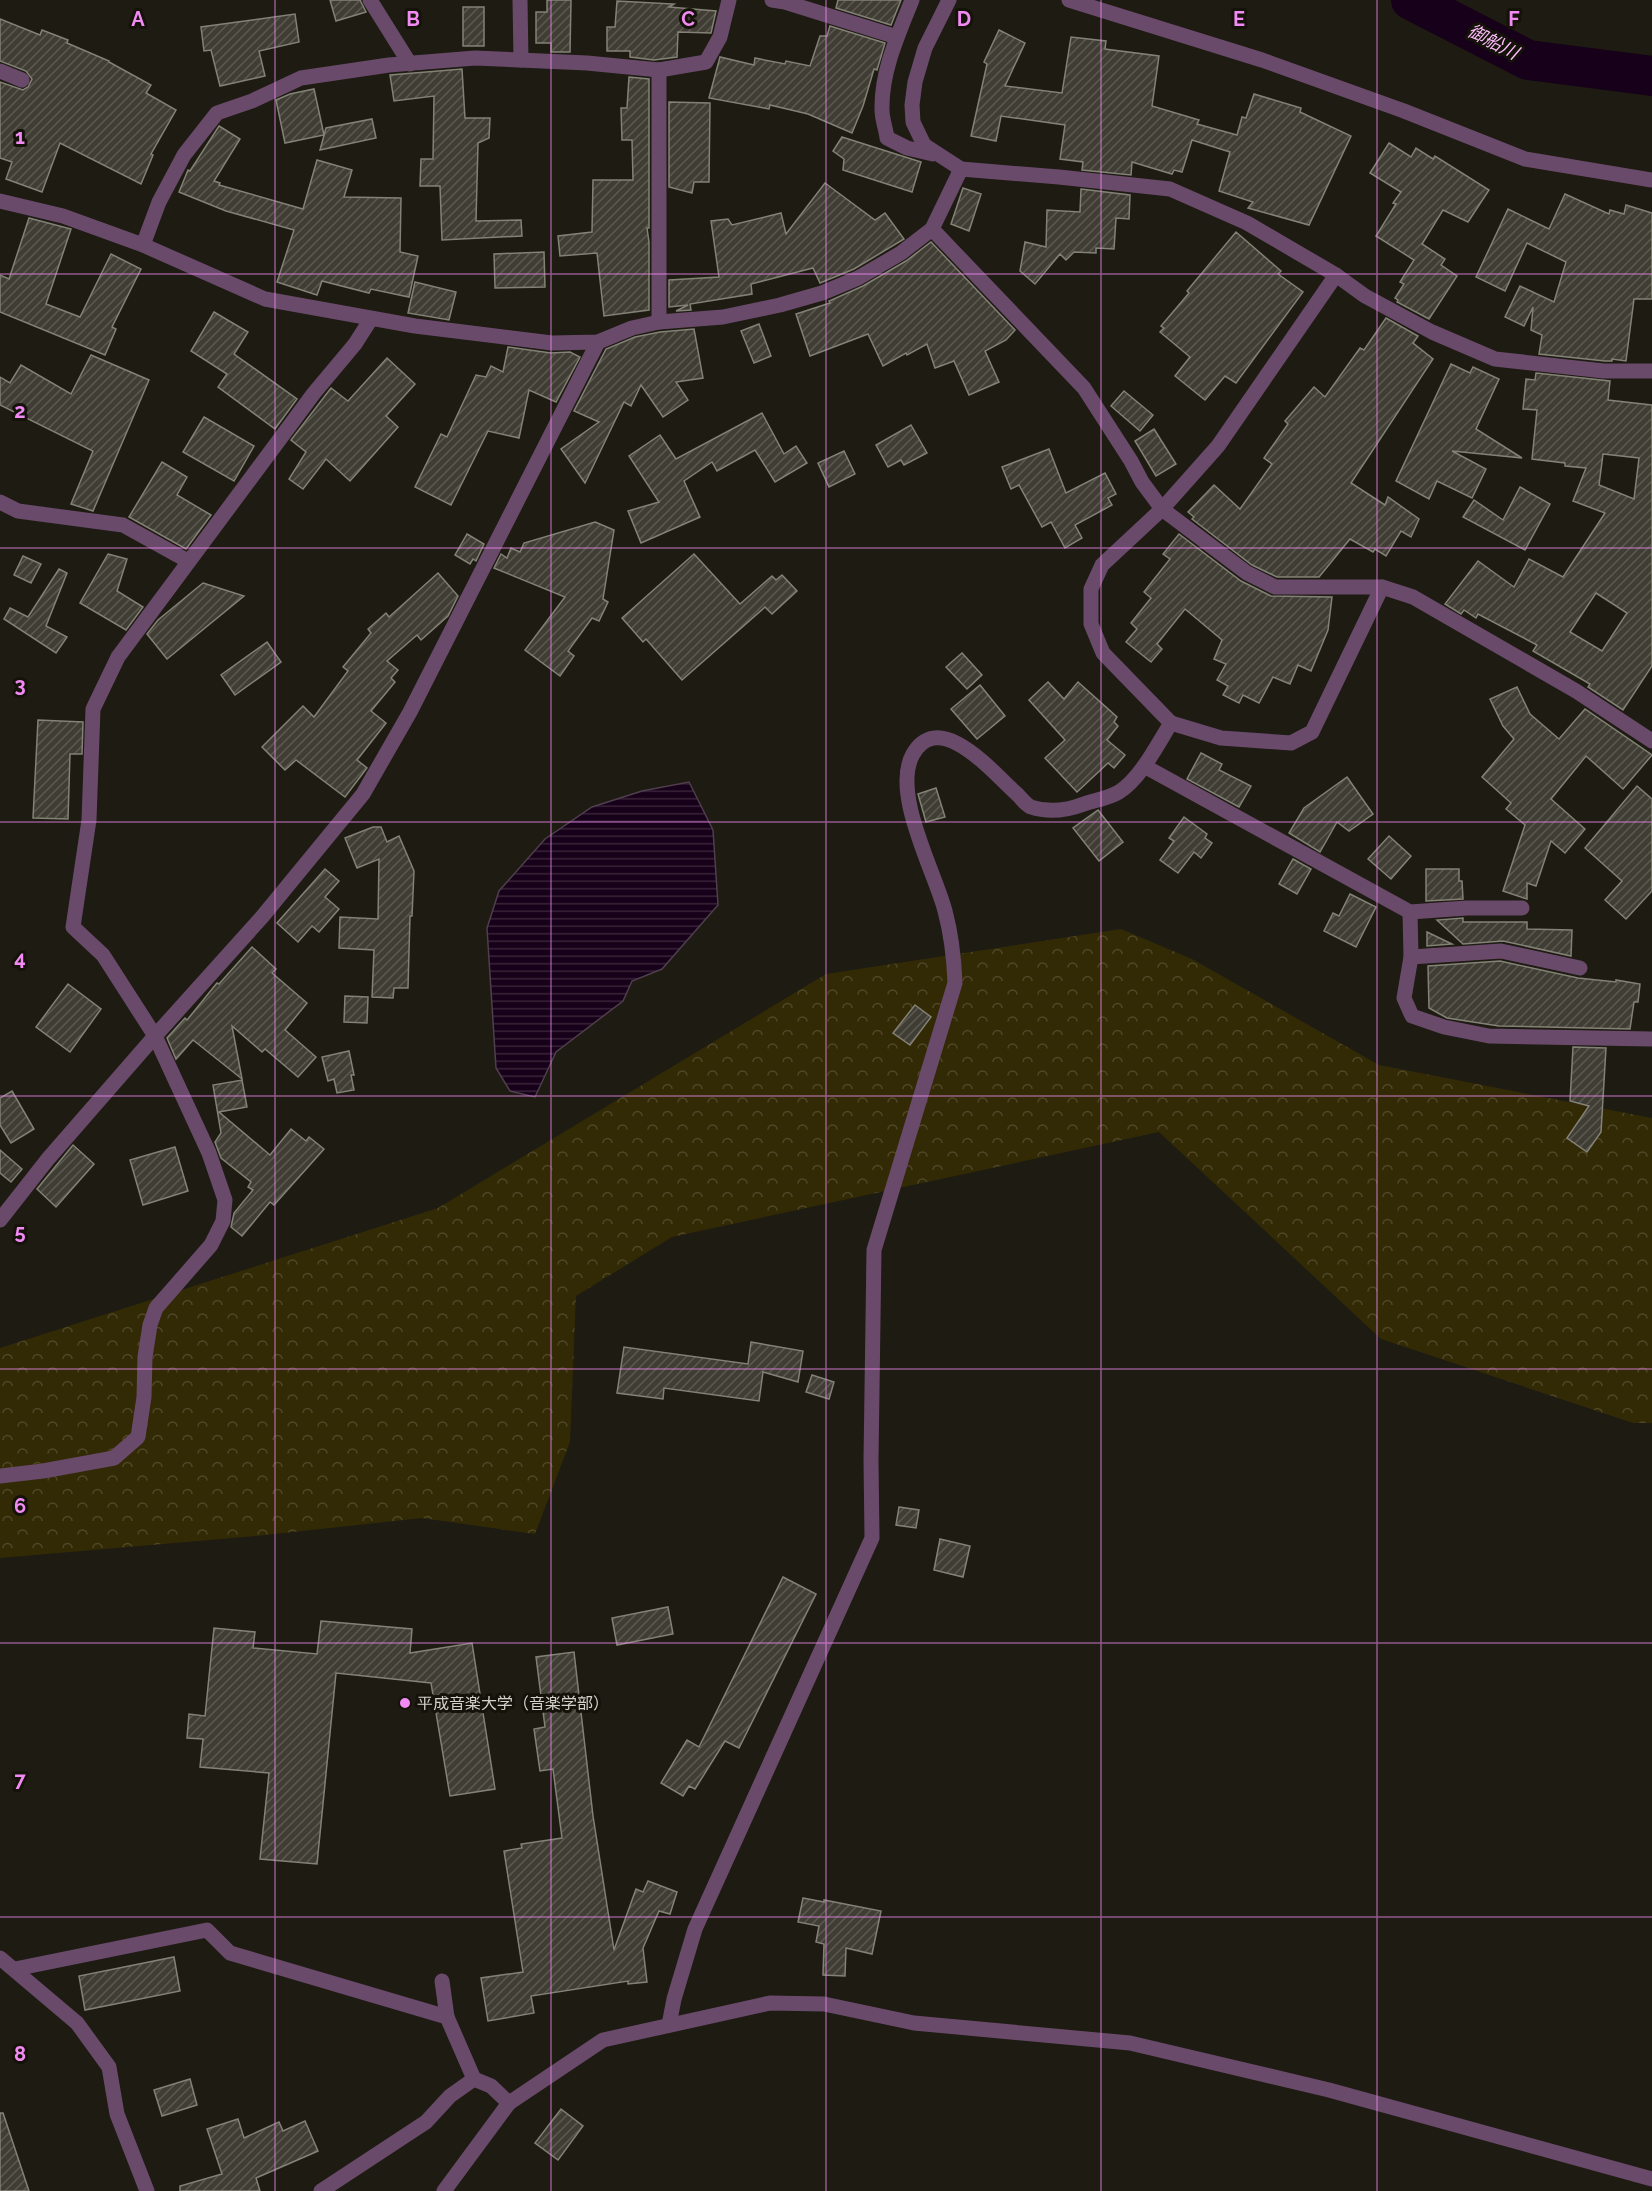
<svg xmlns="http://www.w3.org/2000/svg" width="1652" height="2191" viewBox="0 0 1652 2191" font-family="Raleway,'Noto Sans JP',sans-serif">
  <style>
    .forest { fill: url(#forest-crowns) }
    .water { fill: url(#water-rules); stroke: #4f3f4e; stroke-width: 1.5 }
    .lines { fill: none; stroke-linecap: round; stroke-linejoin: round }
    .river { stroke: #170019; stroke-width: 40 }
    .building { fill: url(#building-hatch); stroke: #848276; stroke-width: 1.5; fill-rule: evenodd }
    .minor { stroke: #6a4a6a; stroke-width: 15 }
    .tertiary { stroke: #6a4a6a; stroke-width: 15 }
    .grid { fill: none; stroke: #f28af3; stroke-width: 1.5; stroke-opacity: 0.55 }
    .poi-dot { fill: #f28af3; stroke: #141209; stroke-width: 2 }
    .labels { text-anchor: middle; stroke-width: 6; stroke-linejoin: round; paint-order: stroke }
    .poi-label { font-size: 16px; fill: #d3d1cb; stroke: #141209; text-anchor: start }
    .water-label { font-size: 18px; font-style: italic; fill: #fcbcfc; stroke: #141209 }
    .grid-label { font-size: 20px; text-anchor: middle; font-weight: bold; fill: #f28af3; stroke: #141209; stroke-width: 6; stroke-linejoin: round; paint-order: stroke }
  </style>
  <defs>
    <pattern id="forest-crowns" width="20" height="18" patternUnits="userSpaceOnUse" patternTransform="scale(1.5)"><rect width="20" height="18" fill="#322905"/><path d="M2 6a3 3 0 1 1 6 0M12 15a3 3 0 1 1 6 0" fill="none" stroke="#4f4728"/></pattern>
    <pattern id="water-rules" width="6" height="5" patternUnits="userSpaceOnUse" patternTransform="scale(1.5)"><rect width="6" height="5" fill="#170019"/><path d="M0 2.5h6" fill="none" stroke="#382439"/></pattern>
    <pattern id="building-hatch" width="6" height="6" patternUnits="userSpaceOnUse" patternTransform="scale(1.5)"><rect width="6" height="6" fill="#403e34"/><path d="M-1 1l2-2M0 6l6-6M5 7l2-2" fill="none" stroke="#5b5950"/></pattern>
  </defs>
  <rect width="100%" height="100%" fill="#1d1b12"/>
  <polygon class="forest" points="1121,929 1192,959 1379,1065 1652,1118 1652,1423 1633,1423 1381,1339 1159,1132 672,1237 576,1296 570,1442 535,1534 422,1518 256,1536 0,1558 0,1348 438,1208 826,974"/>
  <polygon class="water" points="689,782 713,830 718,905 662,969 632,981 623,1001 556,1052 535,1097 510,1091 496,1068 487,928 499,891 545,839 592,807 642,791"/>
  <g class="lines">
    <polyline class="river" points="1411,0 1528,60 1652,76"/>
  </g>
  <g class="building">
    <polygon points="330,0 360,0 366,12 336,21"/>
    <polygon points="547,0 571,0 570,52 551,52 551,43 536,43 536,12 547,12"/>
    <polygon points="838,0 901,0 891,25 836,8"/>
    <polygon points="617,1 674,4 669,7 716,11 711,33 678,32 677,57 654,60 630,57 630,51 607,51 607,27 615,27"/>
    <rect x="463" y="7" width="21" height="39"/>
    <polygon points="295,14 299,42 259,51 265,76 220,86 211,50 204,51 201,27"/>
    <polygon points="0,19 40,35 42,30 68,40 67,43 109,61 109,62 151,85 146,93 176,110 151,154 153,155 141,184 60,143 42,192 6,179 12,162 0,158 0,82 23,90 28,87 32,79 26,71 0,61"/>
    <polygon points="830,26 885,43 877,70 874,69 863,106 852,133 808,114 770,105 769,109 709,98 720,57 754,65 755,58 785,64 786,61 810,66 820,36 827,36"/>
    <polygon points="999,30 1025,43 1005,86 1062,93 1071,37 1106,41 1105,49 1159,56 1152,106 1199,120 1197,124 1237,135 1242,117 1246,118 1254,94 1301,108 1300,112 1351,136 1309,225 1248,208 1253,202 1219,191 1230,152 1192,140 1182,172 1174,170 1172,174 1132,162 1131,175 1082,170 1083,162 1060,159 1065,125 1001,116 996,141 971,136 987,64 984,62"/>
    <polygon points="462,69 465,118 490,118 489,138 478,143 476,221 521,220 522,236 442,240 440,186 420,186 421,159 433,159 434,96 394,101 390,75"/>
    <polygon points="629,77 649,79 649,228 647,228 649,242 649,310 604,316 597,253 560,256 558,236 592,232 593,180 633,180 632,140 622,140 621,108 627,108"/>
    <polygon points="314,89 324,135 285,143 276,100 290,94"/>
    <polygon points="669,102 710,103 709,182 694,182 692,193 669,187"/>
    <polygon points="372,119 376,138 320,150 326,128"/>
    <polygon points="219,126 240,139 214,181 220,183 219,185 303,209 317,160 352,170 344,197 401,198 400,252 418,256 409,297 371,289 369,293 322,281 317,295 277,282 294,230 226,211 179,192 188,170 190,171"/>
    <polygon points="842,137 921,162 912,192 843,170 844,159 833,151"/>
    <polygon points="1389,143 1411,157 1416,148 1433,159 1435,156 1489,190 1468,222 1443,210 1422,244 1445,259 1441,265 1457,276 1429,319 1397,302 1398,300 1395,298 1404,284 1400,282 1414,260 1376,236 1396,204 1393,203 1401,192 1370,173"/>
    <polygon points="825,183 875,220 885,213 904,239 854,269 820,283 813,268 751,284 752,294 690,304 691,310 676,311 688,305 669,307 669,280 719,277 711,221 728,219 732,225 781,213 786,234"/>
    <polygon points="963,188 981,194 969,231 951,224"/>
    <polygon points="1081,189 1130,195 1129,219 1116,218 1114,249 1096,248 1096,253 1074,252 1066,260 1060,254 1035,284 1020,271 1025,242 1046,247 1047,210 1080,212"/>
    <polygon points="1565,194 1609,214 1610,210 1624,214 1626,205 1652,213 1652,299 1634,299 1626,361 1612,359 1612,361 1605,361 1539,354 1542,335 1531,330 1533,307 1524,326 1505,317 1520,286 1554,302 1566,262 1527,243 1505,291 1476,277 1508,209 1549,229"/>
    <polygon points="29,218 71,229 46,304 80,317 111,254 141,269 112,327 116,329 105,355 0,312 0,275 9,279"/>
    <polygon points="1236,232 1281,271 1278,274 1303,292 1236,383 1225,376 1205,400 1175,376 1190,357 1160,332 1164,328 1161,326 1189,293 1187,291"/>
    <polygon points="931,242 1015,330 1006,340 985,351 999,382 969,395 954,361 935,368 927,344 907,355 906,353 883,366 868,334 810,356 796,314 830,303 829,301 863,286 906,261"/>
    <polygon points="544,252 545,287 495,288 494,254"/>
    <polygon points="415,282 456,292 449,320 408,313"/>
    <polygon points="214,312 248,332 234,354 297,399 275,429 218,387 227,374 191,351"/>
    <polygon points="1386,318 1418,336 1413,343 1433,359 1351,483 1385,505 1388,497 1419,519 1411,537 1401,531 1386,556 1375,549 1373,552 1350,539 1319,577 1277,577 1252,565 1192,519 1194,517 1188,512 1214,485 1240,509 1272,464 1264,458 1288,424 1285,421 1314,387 1325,397 1360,348 1364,350"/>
    <polygon points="759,324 771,356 754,363 741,331"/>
    <polygon points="694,329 703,378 676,382 688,400 663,417 641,385 631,406 624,402 585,483 561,449 599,422 574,411 606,349 635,337 660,332"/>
    <polygon points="508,347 551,353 570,352 580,357 556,402 529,390 519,438 488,431 451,505 415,487 441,434 447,437 476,375 486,377 491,366 503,372"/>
    <polygon points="91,355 149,380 93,511 71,504 93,451 0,405 0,377 10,383 21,365 71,394"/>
    <polygon points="387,358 415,384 386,416 398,427 350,481 326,459 303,489 289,479 306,452 291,440 331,388 348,401"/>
    <polygon points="1451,364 1470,373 1473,367 1499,379 1476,429 1522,458 1452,451 1486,469 1472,498 1437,481 1429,499 1396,481"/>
    <path d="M1536,373L1610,381L1608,400L1652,405V666L1623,710L1588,687L1590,684L1533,651L1537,645L1478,614L1476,618L1464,610L1461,614L1445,604L1478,561L1514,587L1529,559L1563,577L1605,513L1573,501L1586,468L1565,466V463L1532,459L1537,410L1523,409L1526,379L1535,380ZM1603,454L1639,458L1634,499L1599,485ZM1596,593L1627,613L1602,651L1570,632Z"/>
    <polygon points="1124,391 1153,415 1140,431 1111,406"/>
    <polygon points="762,413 784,454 796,446 807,463 775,482 755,450 717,471 712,462 684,481 700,517 641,543 628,511 659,502 629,456 660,435 676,459"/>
    <polygon points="204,417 254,446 234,481 183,452"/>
    <polygon points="911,425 927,453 904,465 901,460 888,467 876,445"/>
    <polygon points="1154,429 1176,464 1156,476 1135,441"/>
    <polygon points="1049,449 1066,493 1105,473 1116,494 1108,498 1112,505 1075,525 1082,538 1065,548 1051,522 1042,527 1019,485 1011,489 1002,467"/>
    <polygon points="844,451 855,474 829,487 818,463"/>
    <polygon points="162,462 187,477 177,495 211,515 186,549 129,517"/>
    <polygon points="1520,487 1550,504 1525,550 1463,517 1474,500 1503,520"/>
    <polygon points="595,522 614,530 603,599 608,602 599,621 592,618 568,651 574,656 560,676 525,650 565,597 494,568 501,554 507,558 511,548 520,552 524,543"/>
    <polygon points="467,534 484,544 476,561 473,559 470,564 455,555"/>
    <polygon points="1179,534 1241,581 1271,596 1332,597 1328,630 1311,671 1298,665 1290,684 1273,677 1259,703 1243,695 1239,703 1223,695 1228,686 1217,680 1226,664 1214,659 1222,640 1185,609 1157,644 1162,649 1151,662 1126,642 1137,629 1131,623 1151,598 1144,592 1170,559 1163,554"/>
    <polygon points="108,554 127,559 117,591 143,607 126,630 80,603"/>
    <polygon points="694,554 740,604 772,576 776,580 782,575 797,591 772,614 765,607 682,680 646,639 643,642 622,618"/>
    <polygon points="23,556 41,564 31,583 14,575"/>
    <polygon points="59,569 67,573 46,626 67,637 56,653 4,619 10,608 28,617"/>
    <polygon points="438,573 458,596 448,616 421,640 417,635 387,661 398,670 391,678 395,682 371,711 386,723 357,760 367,768 345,797 296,760 285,770 262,747 303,706 314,717 348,671 343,667 371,633 368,629 386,613 389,617"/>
    <polygon points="203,583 244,596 167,659 147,634 158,620"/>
    <polygon points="267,642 281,662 235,695 221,675"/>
    <polygon points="962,653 982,675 967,689 946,667"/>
    <polygon points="1048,682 1064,699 1078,682 1117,717 1114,722 1118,726 1107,740 1125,755 1114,768 1108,763 1077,792 1045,758 1065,740 1029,700"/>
    <polygon points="980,685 1005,716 977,739 951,709"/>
    <polygon points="1517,687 1530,714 1559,739 1585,709 1652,755 1623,789 1586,756 1551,799 1585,829 1565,853 1551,841 1536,886 1527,883 1527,899 1503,891 1525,825 1506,809 1511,803 1482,777 1514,739 1503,726 1490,699"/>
    <polygon points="38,720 83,722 82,754 70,754 68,819 33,818"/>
    <polygon points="1201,753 1222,764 1219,770 1251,786 1239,807 1187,779"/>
    <polygon points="1347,777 1373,814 1349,831 1337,822 1320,852 1289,833 1304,808"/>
    <polygon points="1637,786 1652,799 1652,891 1626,919 1605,900 1622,881 1585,848"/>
    <polygon points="936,788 945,817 926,822 918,794"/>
    <polygon points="1098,810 1123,842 1099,861 1073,828"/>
    <polygon points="1184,817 1207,834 1205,838 1212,843 1201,858 1194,852 1178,873 1160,860 1174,841 1169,838"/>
    <polygon points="373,827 381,827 387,842 399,836 414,871 412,916 410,916 408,988 394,988 393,998 372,997 374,950 339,948 340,917 378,919 379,859 357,868 345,838"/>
    <polygon points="1389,836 1411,856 1391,879 1368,859"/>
    <polygon points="1293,859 1311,869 1297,894 1279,884"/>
    <polygon points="325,869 339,881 325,897 339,909 319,932 312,926 298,942 277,923"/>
    <polygon points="1426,869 1459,869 1459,881 1462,881 1463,899 1426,901"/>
    <polygon points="1350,894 1376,907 1356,947 1324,931 1333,913 1339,916"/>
    <polygon points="1463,918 1463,922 1527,922 1527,929 1572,930 1571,956 1503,941 1463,944 1437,920"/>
    <polygon points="1427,932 1452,944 1427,946"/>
    <polygon points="252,947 276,969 272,973 307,1003 285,1030 316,1057 298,1077 265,1049 262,1052 232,1026 242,1079 193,1040 176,1059 167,1038 185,1018 187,1020 217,983 219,984"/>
    <polygon points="1500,961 1578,978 1616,982 1616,980 1640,984 1638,1002 1634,1002 1630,1029 1499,1026 1447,1018 1429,1008 1428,966"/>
    <polygon points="68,984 101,1009 70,1052 36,1027"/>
    <polygon points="345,996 368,997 367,1023 344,1022"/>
    <polygon points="915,1005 931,1017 910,1045 893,1033"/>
    <polygon points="1573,1047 1606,1048 1601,1132 1587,1152 1567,1138 1589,1106 1570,1101"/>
    <polygon points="349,1051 354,1075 351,1075 354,1090 337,1093 334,1079 328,1081 322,1057"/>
    <polygon points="242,1080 247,1107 219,1112 270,1155 291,1129 306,1141 309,1137 324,1149 274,1205 270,1202 242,1236 231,1227 234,1213 253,1190 248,1187 251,1182 221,1158 215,1142 221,1133 213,1085"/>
    <polygon points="12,1091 34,1129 11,1143 0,1125 0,1098"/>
    <polygon points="73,1145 94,1164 56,1207 37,1189"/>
    <polygon points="175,1147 188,1191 143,1205 130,1160"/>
    <polygon points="0,1150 22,1169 11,1182 0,1173"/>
    <polygon points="751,1342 803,1351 798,1382 763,1372 759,1401 664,1388 663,1399 617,1393 624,1347 748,1364"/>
    <polygon points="812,1375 834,1382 829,1399 806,1392"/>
    <polygon points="899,1507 919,1510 916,1528 896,1525"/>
    <polygon points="940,1539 970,1546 963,1577 934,1570"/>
    <polygon points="783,1577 816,1594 739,1748 725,1741 695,1789 689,1786 683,1796 661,1783 687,1740 699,1747"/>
    <polygon points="668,1607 673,1634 617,1645 612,1618"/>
    <polygon points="321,1621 412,1629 410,1653 472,1643 495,1789 450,1796 431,1683 336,1673 317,1864 260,1859 269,1773 200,1767 203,1739 187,1738 189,1714 205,1716 214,1628 255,1632 253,1648 317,1654"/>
    <polygon points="574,1652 593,1816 614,1950 636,1889 643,1892 648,1881 677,1892 670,1914 659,1911 643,1948 647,1982 628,1984 628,1981 531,1996 534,2013 488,2021 481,1978 523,1972 504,1851 522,1848 521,1844 562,1838 553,1769 540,1771 534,1729 545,1727 536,1657"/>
    <polygon points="803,1898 824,1902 824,1900 881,1911 872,1954 846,1948 845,1976 823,1975 824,1944 816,1942 819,1926 798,1922"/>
    <polygon points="174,1957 180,1991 85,2010 79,1976"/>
    <polygon points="190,2079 197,2105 162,2116 154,2090"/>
    <polygon points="561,2109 583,2126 558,2160 535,2143"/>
    <polygon points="0,2113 3,2113 29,2191 0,2191"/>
    <polygon points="238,2119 244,2138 279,2122 283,2131 305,2121 318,2151 256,2178 260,2191 180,2191 180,2186 222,2174 207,2129"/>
  </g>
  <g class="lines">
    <g class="minor">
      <polyline points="370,0 410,64"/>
      <polyline points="520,0 521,60"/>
      <polyline points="772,0 785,2 897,37"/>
      <path d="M912,0C898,35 881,72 882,110C882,119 886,129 887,138L907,148L933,154"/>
      <polyline points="949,0 925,48 915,82 912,105 913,122 924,145 961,169 1059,177 1170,189 1247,223 1336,275 1365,296 1432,332 1495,359 1604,371 1652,371"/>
      <polyline points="1069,0 1262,60 1404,111 1525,159 1652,180"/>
      <polyline points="659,70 659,322"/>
      <polyline points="0,71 22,80"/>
      <polyline points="0,201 63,216 143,245 265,299 415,326 552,343 598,342 632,328 659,322 723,317 780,305 822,293 858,278 901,253 932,229 961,169"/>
      <polyline points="932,229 1084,388 1131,461 1142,482 1162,509 1247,573 1275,587 1382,587 1413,597 1576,691 1652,741"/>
      <polyline points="143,245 159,202 184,155 217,113 252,101 301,78 389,65 475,58 587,63 659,70 706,62 720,37 729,0"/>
      <polyline points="0,502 18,511 123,525 188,561"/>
      <polyline points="1171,723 1221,738 1291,743 1312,732 1382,587"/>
      <polyline points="1144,766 1410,912 1467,908 1522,908"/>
      <polyline points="1410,912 1411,957 1404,998 1412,1016 1444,1027 1489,1036 1652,1039"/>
      <polyline points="1411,957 1501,951 1580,968"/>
      <polyline points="0,1220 47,1160 155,1036 262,917 363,794 410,712 598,342"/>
      <polyline points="0,1476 43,1471 114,1458 138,1437 144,1397 145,1357 150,1325 156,1308 211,1245 223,1221 225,1200 209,1153 155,1036 103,955 73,927 89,820 93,709 118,657 314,393 355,344 371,319"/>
      <polyline points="0,1958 77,2023 109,2067 117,2114 147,2191"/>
      <polyline points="15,1969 207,1930 230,1953 447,2017 474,2079"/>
      <polyline points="442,1981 447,2017"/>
      <path d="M669,2025L674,1999L695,1929L872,1538L871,1460L874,1250L955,983C954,957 952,937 945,911C935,872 891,793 913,754C940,707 995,775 1018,795C1022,799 1026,805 1031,807C1049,813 1068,810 1084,804C1096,800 1109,798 1119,792C1141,778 1157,745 1171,723L1103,653L1091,624V589L1102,565L1162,509L1218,446L1336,275"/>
      <polyline points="321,2191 426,2122 450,2096 474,2079 491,2086 509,2103 603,2040 770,2003 824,2004 914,2023 1130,2043 1329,2090 1652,2179"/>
    </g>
    <polyline class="tertiary" points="444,2191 509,2103"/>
  </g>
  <path class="grid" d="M275,0V2191M551,0V2191M826,0V2191M1101,0V2191M1377,0V2191M0,274H1652M0,548H1652M0,822H1652M0,1096H1652M0,1369H1652M0,1643H1652M0,1917H1652"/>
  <circle class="poi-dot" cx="405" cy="1703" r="6"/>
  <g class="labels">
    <g class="poi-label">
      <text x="417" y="1709">平成音楽大学（音楽学部）</text>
    </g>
    <g class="water-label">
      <text transform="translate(1493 42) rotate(27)" y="6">御船川</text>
    </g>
  </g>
  <g class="grid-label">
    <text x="138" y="26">A</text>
    <text x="413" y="26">B</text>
    <text x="688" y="26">C</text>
    <text x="964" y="26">D</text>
    <text x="1239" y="26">E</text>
    <text x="1514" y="26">F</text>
    <text x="20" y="144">1</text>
    <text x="20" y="418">2</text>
    <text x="20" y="692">3</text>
    <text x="20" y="965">4</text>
    <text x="20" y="1239">5</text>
    <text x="20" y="1513">6</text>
    <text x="20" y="1787">7</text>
    <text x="20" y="2061">8</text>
  </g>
</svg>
